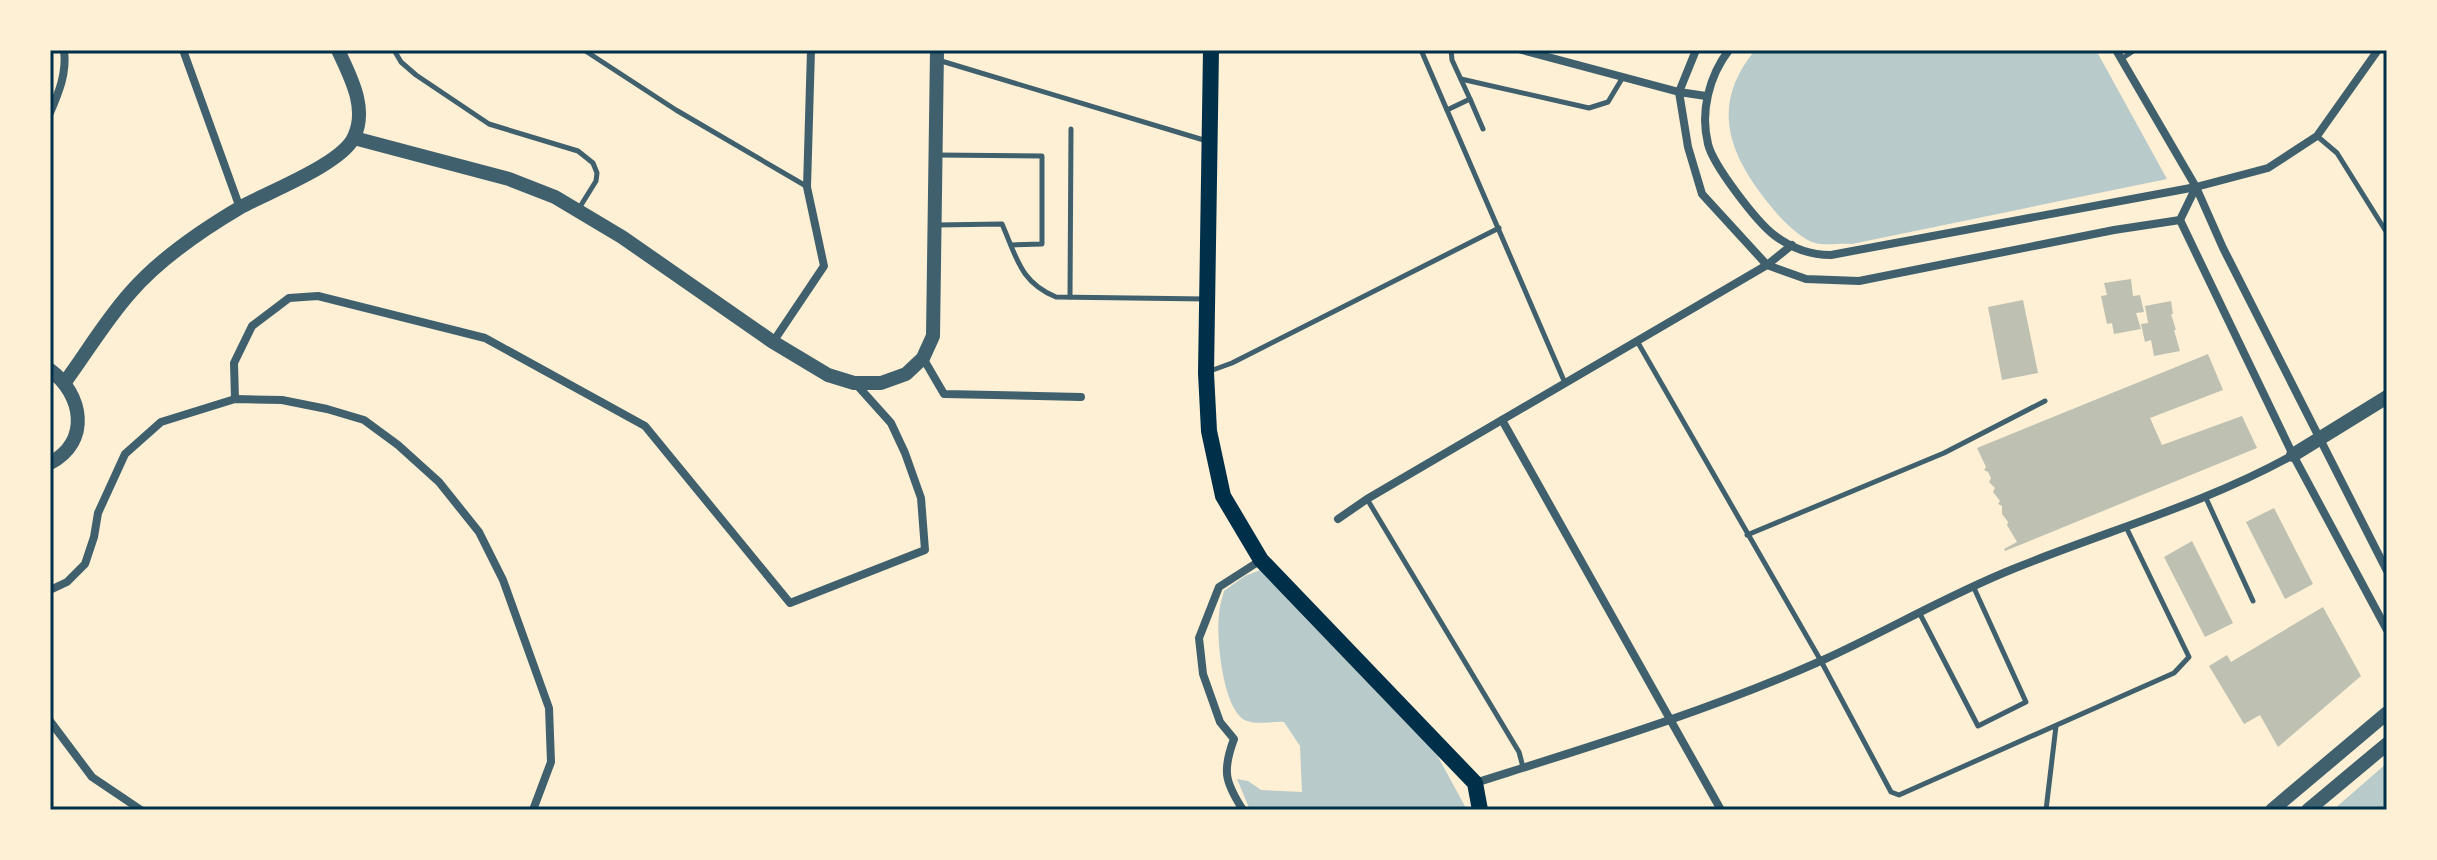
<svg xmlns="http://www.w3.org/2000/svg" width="2437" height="860" viewBox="0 0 2437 860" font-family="'DejaVu Sans',sans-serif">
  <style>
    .green { fill: #b9caca }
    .building { fill: #bec0b2 }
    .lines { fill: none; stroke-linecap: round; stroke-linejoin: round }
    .service { stroke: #3f606c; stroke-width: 5 }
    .minor { stroke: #3f606c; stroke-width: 8 }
    .tertiary { stroke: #3f606c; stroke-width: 14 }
    .secondary { stroke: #003049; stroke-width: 16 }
    .neatline { fill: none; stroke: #003049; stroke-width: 3 }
  </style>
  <rect width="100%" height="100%" fill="#fdf0d5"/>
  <g class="green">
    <path d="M1755,50H2096L2167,179L1852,244C1841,243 1826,246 1815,243C1800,239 1778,216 1769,204C1728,153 1710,105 1755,50Z"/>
    <path d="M1263,569L1436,753L1467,810H1250L1237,779L1248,781L1261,790L1302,792L1300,746L1284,722C1273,721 1258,725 1247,721C1223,713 1216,638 1219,615C1219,607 1222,599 1224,591L1245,576Z"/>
    <polygon points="2387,763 2387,810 2333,810"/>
  </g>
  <g class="building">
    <polygon points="2131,279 2133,296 2140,295 2144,312 2136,313 2141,329 2114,334 2112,323 2107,324 2101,296 2107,295 2104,283"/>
    <polygon points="2023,300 2038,373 2002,380 1988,307"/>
    <polygon points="2171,301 2173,314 2171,314 2176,330 2174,330 2180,351 2154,356 2151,340 2145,342 2141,324 2148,323 2145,306"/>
    <polygon points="2208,354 2223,390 2150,418 2162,445 2242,416 2257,448 2005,551 2004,549 2017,542 2007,525 2008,522 2002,514 2002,506 1998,504 2000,501 1993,492 1995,488 1989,482 1991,478 1988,472 1984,470 1986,467 1977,448"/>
    <polygon points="2274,508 2313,584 2285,599 2246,522"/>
    <polygon points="2192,541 2233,623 2205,637 2164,557"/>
    <polygon points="2323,607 2361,676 2278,747 2260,715 2244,724 2209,666 2227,655 2231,662"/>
  </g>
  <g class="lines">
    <g class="service">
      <polyline points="394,50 401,62 416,75 489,124 578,151 593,163 597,173 596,181 578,210"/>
      <polyline points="584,50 676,110 806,186"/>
      <polyline points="1421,50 1565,383"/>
      <polyline points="2121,59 2135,50"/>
      <polyline points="938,60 1207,141"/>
      <polyline points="1461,79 1589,108 1608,102 1623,77"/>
      <polyline points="1470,99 1483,129"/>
      <polyline points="1447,110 1470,99 1452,60 1451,50"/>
      <polyline points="2317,136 2337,153 2387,233"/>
      <polyline points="937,155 1042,156 1042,244 1011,245"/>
      <path d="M937,225L1002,224C1017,258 1020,282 1056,297L1206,299"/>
      <polyline points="1070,297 1071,129"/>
      <polyline points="1637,341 1821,661 1891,792 1899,795 2174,673 2189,657 2126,527"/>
      <polyline points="1210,371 1232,363 1499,228"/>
      <polyline points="2205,496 2253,601"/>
      <polyline points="1367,499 1519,752 1523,767"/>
      <polyline points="1747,535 1944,453 2045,401"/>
      <polyline points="1920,614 1978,726 2026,702 1974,588"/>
      <polyline points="2046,810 2056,726"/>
    </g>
    <g class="minor">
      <polyline points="183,50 240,208"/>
      <polyline points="1522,50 1679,92 1706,96"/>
      <polyline points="1696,50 1679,92 1688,147 1702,194 1767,265 1806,279 1859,281 2114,230 2180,220"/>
      <path d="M1729,50C1709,76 1700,112 1708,144C1713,165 1756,221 1774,235C1791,248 1810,255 1831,255L2196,187L2268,168L2317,136L2378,50"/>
      <polyline points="2116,50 2196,187 2223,248 2387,571"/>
      <path d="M50,113C59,92 67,73 64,50"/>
      <polyline points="2180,220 2293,455 2387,630"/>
      <polyline points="2180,220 2196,187"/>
      <polyline points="773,342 824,266 807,187 811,50"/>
      <polyline points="923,358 944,394 1081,397"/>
      <polyline points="235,399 234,363 252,326 289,298 318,296 485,338 645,426 790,603 925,550 921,498 905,453 891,423 856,384"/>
      <polyline points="1502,420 1721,810"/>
      <polyline points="1338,519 1367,499 1767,265 1792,245"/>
      <polyline points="50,590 67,582 85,564 94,537 98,513 125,454 161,422 235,399 282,400 327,409 364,420 398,445 439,482 479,532 503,580 549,708 551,762 533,810"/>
      <polyline points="50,721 92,777 141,810"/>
      <path d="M1475,783C1592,746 1711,710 1823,660C1887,631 1948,595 2013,569C2106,531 2205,504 2293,455"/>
      <path d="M1243,810C1225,782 1222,771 1234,739L1220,722L1203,674L1199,638L1219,587L1261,560"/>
    </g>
    <g class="tertiary">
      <polyline points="354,138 509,179 555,197 622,237 773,342 828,375 854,383 881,383 906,374 923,358 933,336 937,50"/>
      <path d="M50,370C83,394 91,442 50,463"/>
      <path d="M65,382C87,352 106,320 130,293C160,258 202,230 241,207C268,192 342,164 354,137C368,108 350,76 338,50"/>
      <polyline points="2293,455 2387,397"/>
      <polyline points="2272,810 2387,713"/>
      <polyline points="2308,810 2387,744"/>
    </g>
    <polyline class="secondary" points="1211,50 1206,373 1209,431 1223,496 1261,560 1475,783 1480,810"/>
  </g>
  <rect width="2437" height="860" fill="none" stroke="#fdf0d5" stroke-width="104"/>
  <rect x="52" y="52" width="2333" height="756" class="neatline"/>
</svg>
